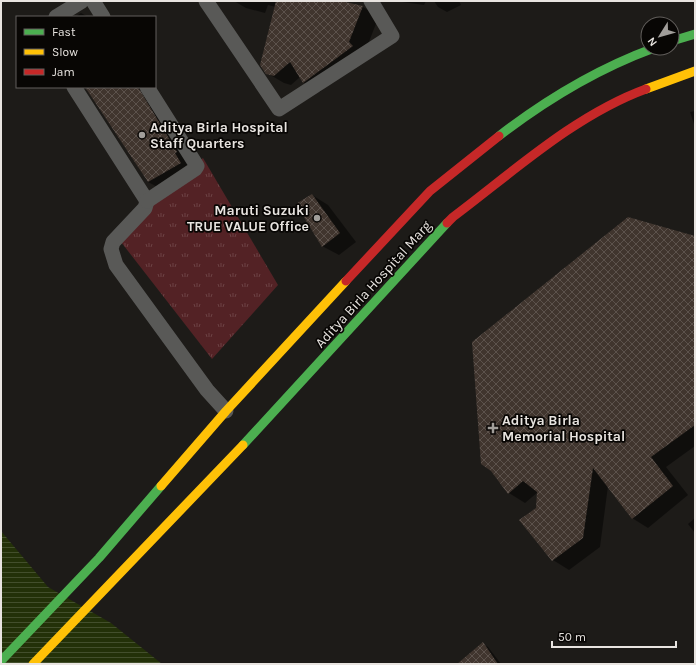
<svg xmlns="http://www.w3.org/2000/svg" width="696" height="665" viewBox="0 0 696 665" font-family="Karla,sans-serif">
  <style>
    .grass { fill: url(#grass-tufts) }
    .water { fill: url(#water-rules) }
    .shadow { fill: #0007 }
    .building { fill: url(#building-cross-hatch) }
    .lines { fill: none; stroke-linecap: round; stroke-linejoin: round }
    .street { stroke: #595957; stroke-width: 15 }
    .fast { stroke: #4caf50; stroke-width: 9 }
    .slow { stroke: #ffc107; stroke-width: 9 }
    .jam { stroke: #c62828; stroke-width: 9 }
    .poi-dot { fill: #a19e9a; stroke: #080604; stroke-width: 1.5 }
    .labels { text-anchor: middle; stroke-width: 3.5; stroke-linejoin: round; paint-order: stroke }
    .poi-label { font-size: 14px; font-weight: bold; fill: #e8e4e0; stroke: #080604; text-anchor: start }
    .street-label { font-size: 14px; fill: #e8e4e0; stroke: #080604 }
  </style>
  <defs>
    <pattern id="grass-tufts" width="24" height="20" patternUnits="userSpaceOnUse"><rect width="24" height="20" fill="#532225"/><path d="M3 7l-1-3M5 7V3M7 7l1-3M15 17l-1-3M17 17v-4M19 17l1-3" fill="none" stroke="#6c4244"/></pattern>
    <pattern id="water-rules" width="6" height="5" patternUnits="userSpaceOnUse"><rect width="6" height="5" fill="#233108"/><path d="M0 2.5h6" fill="none" stroke="#434f2c"/></pattern>
    <pattern id="building-cross-hatch" width="8" height="8" patternUnits="userSpaceOnUse"><rect width="8" height="8" fill="#40352e"/><path d="M0 0l8 8M0 8l8-8" fill="none" stroke="#5c524c"/></pattern>
  </defs>
  <rect width="100%" height="100%" fill="#1d1b18"/>
  <polygon class="grass" points="203,158 278,285 212,359 114,233"/>
  <polygon class="water" points="1,531 48,587 111,623 162,664 1,664"/>
  <g class="shadow">
    <polygon points="234,1 336,1 363,7 379,16 365,52 320,92 303,82 300,77 291,85 284,83 267,73 276,7 268,5 265,13 246,8"/>
    <polygon points="395,1 426,1 424,5"/>
    <polygon points="434,1 459,1 461,5 447,12 438,7"/>
    <polygon points="81,13 88,17 75,17"/>
    <polygon points="86,87 151,87 193,162 165,191 148,182"/>
    <polygon points="695,111 695,127 690,112"/>
    <polygon points="312,195 328,205 356,242 339,255 322,246"/>
    <polygon points="695,237 695,446 666,467 688,495 648,528 632,518 608,486 600,547 569,570 553,560 537,509 538,492 525,503 509,493"/>
    <polygon points="695,518 695,533 688,524"/>
    <polygon points="483,643 488,647 501,664 459,664"/>
  </g>
  <g class="building">
    <polygon points="276,1 341,1 363,6 349,42 353,46 303,83 290,62 274,76 266,74 260,65"/>
    <polygon points="85,87 138,87 177,152 175,153 181,163 148,182"/>
    <polygon points="312,194 340,233 322,247 296,204"/>
    <polygon points="628,217 695,236 695,425 651,457 673,486 632,519 593,468 583,538 552,561 519,520 536,508 537,492 523,481 508,494 491,471 481,464 472,342"/>
    <polygon points="483,642 498,664 457,664"/>
  </g>
  <g class="lines">
    <g class="street">
      <polyline points="93,1 103,17"/>
      <polyline points="206,1 279,109 392,36 371,1"/>
      <polyline points="56,17 82,1"/>
      <polyline points="74,87 147,201 145,208 113,242 111,249 116,265 207,390 226,411"/>
      <polyline points="147,201 195,169 197,166 147,87"/>
    </g>
    <g class="fast">
      <polyline points="672,41 695,34"/>
      <path d="M499,136C547,99 597,69 654,48"/>
      <polyline points="243,445 447,223"/>
      <polyline points="1,661 99,558 161,486"/>
    </g>
    <g class="slow">
      <polyline points="646,89 695,71"/>
      <polyline points="161,486 226,411 346,281"/>
      <polyline points="33,664 243,445"/>
    </g>
    <g class="jam">
      <path d="M447,223L453,217C513,172 575,115 646,89"/>
      <polyline points="346,281 430,191 499,136"/>
    </g>
  </g>
  <g class="poi-dot">
    <circle cx="142" cy="135" r="4"/>
    <circle cx="317" cy="218" r="4"/>
    <path d="M491 422h4v4h4v4h-4v4h-4v-4h-4v-4h4z"/>
  </g>
  <g class="labels">
    <g class="poi-label">
      <text x="150" y="132">Aditya Birla Hospital<tspan x="150" dy="16">Staff Quarters</tspan></text>
      <text x="309" y="215" text-anchor="end">Maruti Suzuki<tspan x="309" dy="16">TRUE VALUE Office</tspan></text>
      <text x="502" y="425">Aditya Birla<tspan x="502" dy="16">Memorial Hospital</tspan></text>
    </g>
    <g class="street-label">
      <text transform="translate(373 284) rotate(-48)" y="5">Aditya Birla Hospital Marg</text>
    </g>
  </g>
  <rect width="696" height="665" fill="none" stroke="#e8e4e0" stroke-width="4"/>
  <rect x="16" y="16" width="140" height="72" fill="#080604" stroke="#625f5c"/>
  <rect x="24" y="29" width="20" height="6" fill="#4caf50" stroke="#625f5c"/>
  <text x="52" y="36" font-size="12" fill="#e8e4e0">Fast</text>
  <rect x="24" y="49" width="20" height="6" fill="#ffc107" stroke="#625f5c"/>
  <text x="52" y="56" font-size="12" fill="#e8e4e0">Slow</text>
  <rect x="24" y="69" width="20" height="6" fill="#c62828" stroke="#625f5c"/>
  <text x="52" y="76" font-size="12" fill="#e8e4e0">Jam</text>
  <g transform="translate(660 36) rotate(233)"><circle r="19" fill="#080604" stroke="#625f5c"/>
  <path d="M0-3L7 15L0 10L-7 15Z" fill="#a19e9a"/>
  <text y="-6" font-size="11" font-weight="bold" text-anchor="middle" fill="#e8e4e0">N</text>
  </g>
  <path d="M552 641v6h124v-6" fill="none" stroke="#e8e4e0" stroke-width="2"/>
  <text x="558" y="641" font-size="12" fill="#e8e4e0" stroke="#080604" stroke-width="3" paint-order="stroke">50 m</text>
</svg>
